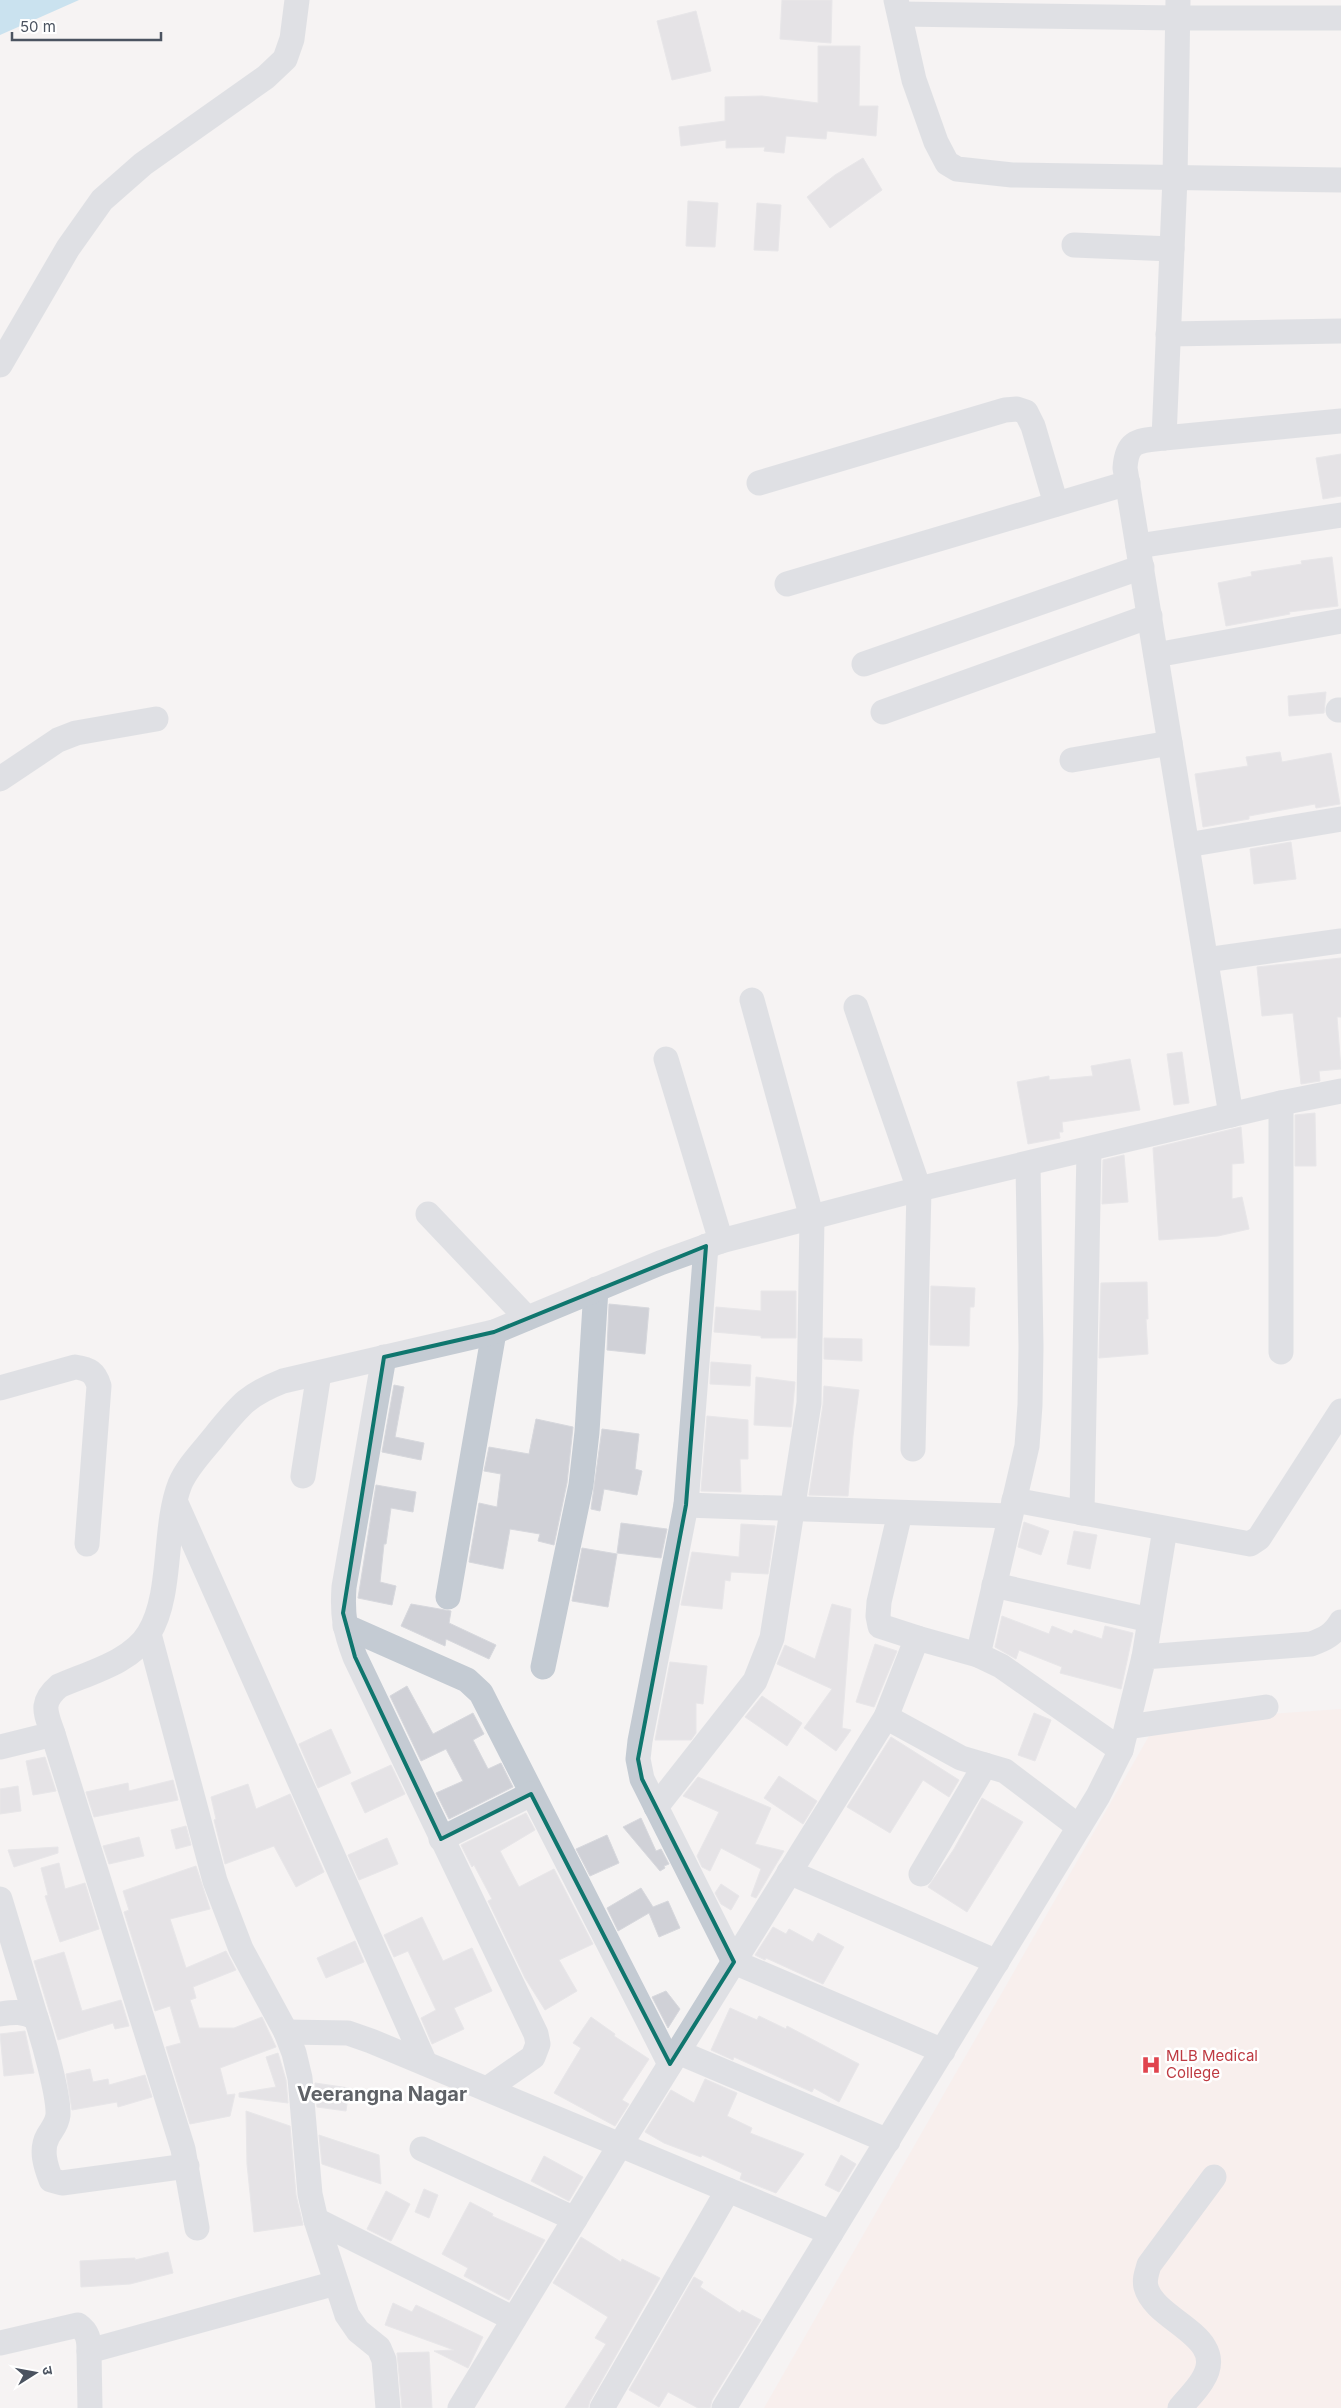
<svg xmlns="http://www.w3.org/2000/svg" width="1341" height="2408" viewBox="0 0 1341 2408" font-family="Inter,'Noto Sans Devanagari',sans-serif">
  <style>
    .medical { fill: #fbebe7 }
    .water { fill: #94ceea }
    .building { fill: #d0d1d7; stroke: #d7d8dd }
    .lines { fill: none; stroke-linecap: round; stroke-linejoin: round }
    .minor { stroke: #c4cbd3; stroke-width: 25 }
    .marked { fill: none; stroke: #0f766e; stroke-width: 4; stroke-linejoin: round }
    .labels { text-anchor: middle; stroke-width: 5; stroke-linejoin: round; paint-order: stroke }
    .health-label { font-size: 15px; fill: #be3a42; stroke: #fff; text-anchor: start }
    .district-label { font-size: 20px; font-weight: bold; fill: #5f6267; stroke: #fff }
  </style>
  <rect width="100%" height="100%" fill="#f5f3f3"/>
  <polygon class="medical" points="1341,1709 1341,2408 764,2408 1157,1722"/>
  <polygon class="water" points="0,0 79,0 0,35"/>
  <g class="building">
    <polygon points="782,0 832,0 831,43 780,39"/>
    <polygon points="696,11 711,71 672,80 657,21"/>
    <polygon points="818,46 860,46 859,106 878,106 876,136 827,131 826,139 786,136 784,153 764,151 765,147 726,148 726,140 681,146 679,127 725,121 725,97 762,96 818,103"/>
    <polygon points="863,158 882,190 830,228 807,197 835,175"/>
    <polygon points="688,201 718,203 715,247 686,246"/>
    <polygon points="757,203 781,205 778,251 754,250"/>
    <polygon points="1341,454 1341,496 1323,499 1316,458"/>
    <polygon points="1332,557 1338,606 1289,612 1290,614 1226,626 1218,583 1252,576 1251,572 1302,564 1301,561"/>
    <polygon points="1326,692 1324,713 1289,716 1288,696"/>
    <polygon points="1280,752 1282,762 1331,753 1340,804 1316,808 1315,804 1249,816 1249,819 1203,827 1195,774 1248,766 1246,757"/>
    <polygon points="1291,842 1296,879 1254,884 1250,849"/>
    <polygon points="1341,958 1341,1017 1337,1017 1341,1069 1319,1071 1320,1081 1301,1084 1293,1013 1262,1016 1257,967"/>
    <polygon points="1182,1052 1189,1103 1174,1105 1167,1054"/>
    <polygon points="1130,1059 1140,1110 1062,1122 1063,1132 1059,1132 1060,1138 1028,1144 1017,1082 1049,1076 1049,1080 1093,1076 1091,1066"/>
    <polygon points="1315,1113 1316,1166 1295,1166 1295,1115"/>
    <polygon points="1241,1127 1244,1163 1232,1164 1232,1199 1242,1197 1249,1229 1218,1236 1159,1240 1153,1148"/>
    <polygon points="1124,1155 1128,1202 1102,1204 1103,1160"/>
    <polygon points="1147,1282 1148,1319 1146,1319 1148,1354 1099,1358 1101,1283"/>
    <polygon points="931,1286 975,1288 974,1307 970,1307 969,1346 930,1345"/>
    <polygon points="761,1291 796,1291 796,1338 761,1338 761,1336 714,1332 716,1307 761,1311"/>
    <polygon points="609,1304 649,1308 645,1354 607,1350"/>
    <polygon points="824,1338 862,1339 862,1361 824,1359"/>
    <polygon points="711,1362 751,1365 750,1386 710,1384"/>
    <polygon points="756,1377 795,1382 791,1427 754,1425"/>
    <polygon points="394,1385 404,1387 395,1437 424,1443 421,1460 382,1452"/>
    <polygon points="824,1386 859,1390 853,1436 848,1496 809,1495 823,1405"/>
    <polygon points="707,1416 748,1420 748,1459 740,1459 741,1492 701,1491"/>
    <polygon points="536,1419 573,1427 567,1483 554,1545 538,1541 540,1534 510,1529 503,1569 469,1562 479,1503 497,1507 501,1474 484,1471 489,1447 529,1454"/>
    <polygon points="602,1429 639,1434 635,1469 642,1471 637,1495 604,1489 600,1511 591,1509"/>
    <polygon points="376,1485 416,1492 413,1512 391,1508 386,1544 384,1544 380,1582 396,1586 392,1605 358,1598"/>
    <polygon points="1024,1522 1049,1531 1041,1555 1018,1547"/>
    <polygon points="621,1523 667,1529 661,1558 617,1553"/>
    <polygon points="741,1524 775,1526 768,1574 731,1572 730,1581 725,1580 722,1609 681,1605 692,1552 739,1557"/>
    <polygon points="1074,1531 1097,1535 1090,1569 1067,1564"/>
    <polygon points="582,1548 617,1554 608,1607 572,1601"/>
    <polygon points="411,1604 451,1611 449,1623 496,1645 489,1659 446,1639 445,1646 401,1626"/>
    <polygon points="832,1604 851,1609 842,1728 851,1730 836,1751 804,1728 832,1689 777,1664 785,1645 815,1659"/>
    <polygon points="1002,1616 1049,1634 1052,1626 1072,1634 1074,1630 1102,1639 1105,1626 1133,1633 1121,1689 1060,1673 1062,1667 1019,1650 1016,1659 995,1647"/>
    <polygon points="875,1644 897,1651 874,1707 856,1702"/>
    <polygon points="670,1662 707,1666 703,1704 696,1703 696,1733 691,1740 655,1740"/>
    <polygon points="407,1686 433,1734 473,1713 484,1734 473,1740 488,1769 501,1763 513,1787 449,1819 436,1793 463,1781 446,1749 421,1761 390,1696"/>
    <polygon points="762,1696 802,1723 787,1746 745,1717"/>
    <polygon points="1034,1713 1051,1720 1035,1761 1018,1755"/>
    <polygon points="331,1729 351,1773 318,1788 299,1744"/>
    <polygon points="891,1737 959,1780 949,1797 923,1780 890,1833 847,1807"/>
    <polygon points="45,1757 56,1791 33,1795 26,1761"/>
    <polygon points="391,1765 405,1794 365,1813 351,1783"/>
    <polygon points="779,1776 817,1801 803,1824 764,1798"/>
    <polygon points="698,1777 771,1808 755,1844 784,1851 756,1898 751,1896 761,1869 721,1848 710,1871 702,1867 697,1856 719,1812 683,1796"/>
    <polygon points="173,1780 178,1800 94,1817 86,1792 128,1783 129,1791"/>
    <polygon points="248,1784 256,1809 290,1794 324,1872 296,1887 274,1846 225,1864 214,1820 216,1819 211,1797"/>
    <polygon points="18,1786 21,1811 0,1814 0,1789"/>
    <polygon points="982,1798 1023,1822 967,1912 928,1887 954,1849"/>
    <polygon points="526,1813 535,1830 500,1851 519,1887 554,1869 593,1944 559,1960 577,1991 545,2010 525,1978 488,1901 492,1899 474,1865 472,1867 461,1845"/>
    <polygon points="641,1818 656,1851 661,1849 669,1864 664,1866 665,1868 660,1871 623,1827"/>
    <polygon points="186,1826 191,1845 176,1849 171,1830"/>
    <polygon points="607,1835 619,1863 590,1876 576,1849"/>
    <polygon points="139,1837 144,1856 109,1864 103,1846"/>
    <polygon points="387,1838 398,1864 359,1880 348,1855"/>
    <polygon points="58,1847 58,1853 14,1867 8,1850"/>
    <polygon points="59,1863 65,1889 85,1883 99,1929 60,1942 45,1896 48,1895 41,1868"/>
    <polygon points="196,1866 210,1909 170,1919 186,1968 226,1951 236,1970 193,1987 196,1998 190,2000 199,2028 234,2028 262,2017 276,2047 220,2068 227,2095 235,2094 230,2116 190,2124 166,2047 181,2043 170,2006 155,2011 124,1912 129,1910 123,1891"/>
    <polygon points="721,1884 739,1896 731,1910 721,1904 715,1893"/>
    <polygon points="641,1888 653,1907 668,1901 680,1928 659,1937 649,1913 618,1931 607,1908"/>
    <polygon points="422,1917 443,1961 472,1948 492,1991 454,2008 464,2029 432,2044 421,2018 436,2010 408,1951 394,1957 384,1935"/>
    <polygon points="773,1927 786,1934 789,1929 813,1942 818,1933 844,1947 823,1984 766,1958 765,1960 755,1955"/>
    <polygon points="355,1941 364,1962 326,1978 317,1958"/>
    <polygon points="64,1952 82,2011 121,2000 129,2026 115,2029 113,2023 58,2040 34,1961"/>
    <polygon points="666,1991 680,2009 668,2028 652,1997"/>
    <polygon points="730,2008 757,2020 759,2016 786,2029 787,2026 859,2064 839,2102 814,2088 812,2092 734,2057 733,2060 711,2050"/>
    <polygon points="591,2017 615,2034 614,2036 649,2059 622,2100 629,2104 615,2126 554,2093 581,2048 573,2043"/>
    <polygon points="25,2031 34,2073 4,2076 0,2034"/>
    <polygon points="278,2053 286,2080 288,2103 239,2097 239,2093 276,2087 266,2057"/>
    <polygon points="90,2069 93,2082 108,2079 109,2085 145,2075 152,2097 118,2107 117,2102 72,2110 66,2074"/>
    <polygon points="705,2079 737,2093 727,2116 752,2128 750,2133 804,2154 776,2193 740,2179 742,2173 702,2155 701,2157 664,2143 645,2132 671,2090 694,2103"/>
    <polygon points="315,2083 349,2088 346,2111 317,2107"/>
    <polygon points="246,2111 290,2126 296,2195 303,2225 254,2232 247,2164"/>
    <polygon points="319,2135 379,2155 381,2184 322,2164"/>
    <polygon points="841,2155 856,2164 839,2192 825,2185"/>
    <polygon points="544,2156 583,2177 569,2201 531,2181"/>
    <polygon points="424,2189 438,2195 429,2218 415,2212"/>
    <polygon points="386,2191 410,2204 391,2241 367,2229"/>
    <polygon points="470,2202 493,2214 492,2216 545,2240 509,2300 464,2276 468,2268 442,2254"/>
    <polygon points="581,2237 621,2262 622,2259 660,2278 590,2401 588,2408 565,2408 606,2344 595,2338 608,2317 553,2283"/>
    <polygon points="168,2252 173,2273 130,2284 81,2287 80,2261 135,2258 135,2260"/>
    <polygon points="694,2277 703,2282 700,2287 740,2313 742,2310 761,2320 712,2400 710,2408 698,2408 668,2392 659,2407 629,2390"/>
    <polygon points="393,2303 412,2312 416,2305 483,2337 468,2368 434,2351 454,2350 385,2325"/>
    <polygon points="429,2352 432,2408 402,2408 397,2353"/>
  </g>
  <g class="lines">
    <g class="minor">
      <polyline points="896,0 914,80 936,142 947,163 957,169 1012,175 1341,180"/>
      <path d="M1178,0L1175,178L1164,438C1139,441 1127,439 1125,468L1231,1115"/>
      <polyline points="900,14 1178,18 1341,18"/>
      <polyline points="1074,245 1172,249"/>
      <polyline points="1168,334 1341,331"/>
      <polyline points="0,365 68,248 102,200 143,164 266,77 285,59 292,39 297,0"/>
      <polyline points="1164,438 1341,421"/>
      <polyline points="759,483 1005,410 1017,409 1026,412 1033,426 1056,504"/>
      <polyline points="1138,546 1341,515"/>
      <polyline points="787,584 1128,483"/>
      <polyline points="1156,655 1341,621"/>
      <polyline points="864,664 1142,567"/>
      <polyline points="1338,710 1341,710"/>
      <polyline points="883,712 1150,616"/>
      <polyline points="1072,760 1170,743"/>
      <polyline points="0,779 58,740 76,733 156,719"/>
      <polyline points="1187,845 1341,819"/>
      <polyline points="1206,960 1341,941"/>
      <polyline points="856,1007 919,1189 913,1449"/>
      <polyline points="666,1059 721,1241"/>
      <polyline points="1281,1103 1281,1352"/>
      <polyline points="428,1214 527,1318"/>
      <polyline points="706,1246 686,1505 640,1741 638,1759 642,1779 734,1962 943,2051"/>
      <path d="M384,1357L344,1587C342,1615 345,1631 355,1657L536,2034L538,2044L533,2057L487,2089"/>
      <path d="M0,1388L75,1367C89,1369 95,1372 99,1386L87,1544"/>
      <polyline points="303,1476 319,1373"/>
      <polyline points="1014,1500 1250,1544 1259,1538 1341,1411"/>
      <polyline points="176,1503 425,2063"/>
      <polyline points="686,1505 1010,1516"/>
      <polyline points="1082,1513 1089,1149"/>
      <polyline points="994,1585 1150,1620"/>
      <polyline points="448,1597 494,1332"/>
      <polyline points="345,1626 467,1680 481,1693 670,2064"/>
      <polyline points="149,1634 215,1881 241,1949 286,2032 294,2053 300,2078 310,2194 316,2220 347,2315 358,2331 379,2348 384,2360 388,2408"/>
      <polyline points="917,1638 978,1655 1001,1666 1121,1750"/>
      <polyline points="978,1655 1027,1446 1030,1405 1031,1347 1028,1164"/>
      <polyline points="1144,1657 1165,1529"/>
      <polyline points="543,1667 581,1485 587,1432 596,1289"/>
      <polyline points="886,1717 961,1758 1005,1771 1079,1827"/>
      <polyline points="1127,1727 1266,1707"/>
      <polyline points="53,1734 183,2149 197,2228"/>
      <path d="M0,1747L53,1734C46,1713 39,1703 59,1686C88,1673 132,1662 149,1633C173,1594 163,1527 180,1484C188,1465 206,1448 218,1432C241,1404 248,1395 283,1381L494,1332L660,1263L721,1241L919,1189L1281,1103L1341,1091"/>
      <polyline points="656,1807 755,1681 772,1638 809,1403 812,1218 752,1000"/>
      <polyline points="441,1839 531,1794"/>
      <polyline points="789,1872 997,1962"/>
      <polyline points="921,1874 985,1765"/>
      <polyline points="0,1899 36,2018"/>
      <path d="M0,2014C14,2012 23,2011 36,2018C43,2039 59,2095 58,2115C57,2124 52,2129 48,2136C40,2150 46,2167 51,2180L62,2183L187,2166"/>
      <polyline points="286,2032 348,2033 371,2041 831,2233"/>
      <polyline points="678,2052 888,2141"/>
      <polyline points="422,2149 575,2219"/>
      <polyline points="316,2220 514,2319"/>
      <path d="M0,2343L78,2325C88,2332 89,2339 89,2351"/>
      <polyline points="90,2408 89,2351 336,2283"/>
      <polyline points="460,2408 620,2145 886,1717 917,1638 880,1626 878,1616 879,1602 900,1513"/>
      <polyline points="602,2408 728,2190"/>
      <path d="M724,2408L1098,1796L1121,1750L1144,1657L1311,1644C1325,1639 1333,1635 1341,1622"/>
      <path d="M1180,2408C1187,2399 1196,2391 1202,2381C1231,2336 1155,2322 1146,2287C1144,2279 1147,2272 1149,2265L1214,2177"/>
    </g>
  </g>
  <path d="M0 0H1341V2408H0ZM706,1246L686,1505L638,1759L642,1779L734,1962L670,2064L531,1794L441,1839L355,1657L343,1613L384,1357L494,1332Z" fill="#f5f3f3" fill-opacity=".55" fill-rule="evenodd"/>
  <path class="marked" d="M706,1246L686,1505L638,1759L642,1779L734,1962L670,2064L531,1794L441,1839L355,1657L343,1613L384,1357L494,1332Z"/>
  <defs>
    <symbol id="hospital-bare" viewBox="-9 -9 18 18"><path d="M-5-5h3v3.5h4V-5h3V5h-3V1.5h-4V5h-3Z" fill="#e0444e" stroke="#fff" stroke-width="2.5" paint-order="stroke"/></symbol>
  </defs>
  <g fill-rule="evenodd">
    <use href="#hospital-bare" x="1137" y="2051" width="28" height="28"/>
  </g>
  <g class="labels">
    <g class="health-label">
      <text x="1166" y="2061">MLB Medical<tspan x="1166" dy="17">College</tspan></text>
    </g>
    <g class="district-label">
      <text x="382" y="2101">Veerangna Nagar</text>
    </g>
  </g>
  <g transform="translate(35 2373) rotate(79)" stroke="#ffffff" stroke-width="4" paint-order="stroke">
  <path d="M0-4L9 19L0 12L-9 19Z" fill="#4b5360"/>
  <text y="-8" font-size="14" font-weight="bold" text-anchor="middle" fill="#4b5360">उ</text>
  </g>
  <path d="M12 32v8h149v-8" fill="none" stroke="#4b5360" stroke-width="2.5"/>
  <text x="20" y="32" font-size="15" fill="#4b5360" stroke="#ffffff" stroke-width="4" paint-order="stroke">50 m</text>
</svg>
